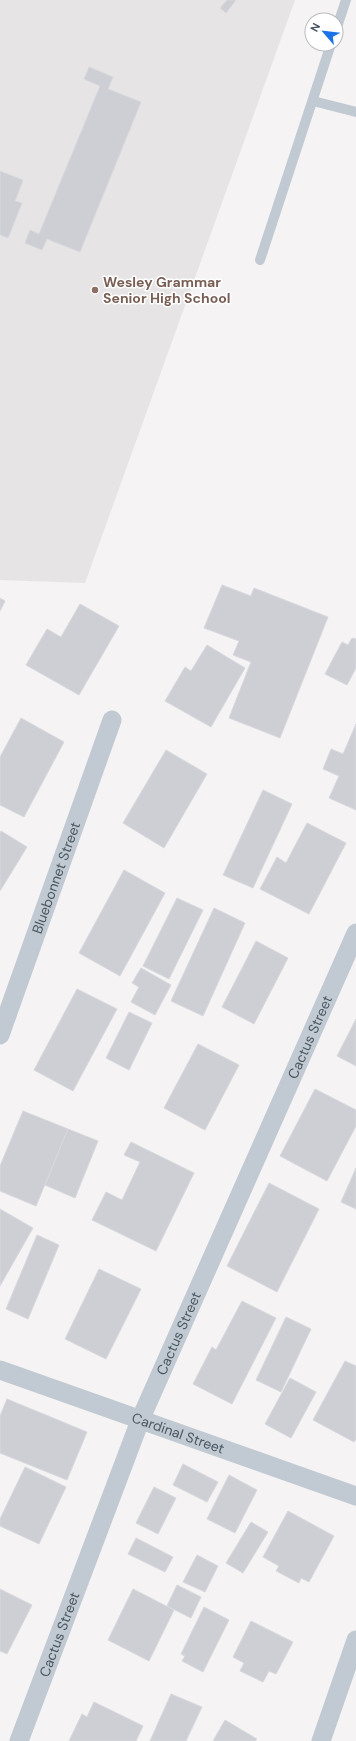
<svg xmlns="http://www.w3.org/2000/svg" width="356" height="1741" viewBox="0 0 356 1741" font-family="'DM Sans',sans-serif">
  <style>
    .education { fill: #e6e4e5 }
    .building { fill: #cdcfd5; stroke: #d7d9de }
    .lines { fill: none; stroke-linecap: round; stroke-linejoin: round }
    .lane { stroke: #c1cad2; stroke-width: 10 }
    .street { stroke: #c1cad2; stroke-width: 19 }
    .education-dot { fill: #8d6e63; stroke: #fff; stroke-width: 1.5 }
    .labels { text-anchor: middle; stroke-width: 3; stroke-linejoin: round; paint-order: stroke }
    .education-label { font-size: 14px; font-weight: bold; fill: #785e54; stroke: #fff; text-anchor: start }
    .street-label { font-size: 14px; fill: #4a5661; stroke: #fff }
  </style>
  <rect width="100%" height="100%" fill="#f5f3f3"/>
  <polygon class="education" points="0,0 295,0 85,583 0,580"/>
  <g class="building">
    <polygon points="227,0 236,0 226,13 220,8"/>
    <polygon points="89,67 113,77 108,89 141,102 80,252 47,239 42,250 25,243 30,230 39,234 100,86 84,79"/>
    <polygon points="0,171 23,180 15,201 22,203 8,238 0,235"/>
    <polygon points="222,585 251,596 254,588 328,617 280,738 229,718 251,662 233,655 239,641 204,628"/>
    <polygon points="0,598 5,601 0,611"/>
    <polygon points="80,604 119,626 79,695 26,665 47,629 61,637"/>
    <polygon points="352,638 356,639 356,668 347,685 325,674 342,642 348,645"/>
    <polygon points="207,645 245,668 211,727 165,701 185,667 191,671"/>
    <polygon points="21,718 64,742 24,817 0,805 0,757"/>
    <polygon points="356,724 356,810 329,798 339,776 323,769 331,749 343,754"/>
    <polygon points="166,750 207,774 164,848 123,823"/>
    <polygon points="263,790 292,804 253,888 223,875"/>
    <polygon points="307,823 346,843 309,914 260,889 277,857 286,863"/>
    <polygon points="1,831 27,847 0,891 0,833"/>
    <polygon points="124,870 165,893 120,976 79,953"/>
    <polygon points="177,898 203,910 169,979 143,966"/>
    <polygon points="214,908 245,923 203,1016 171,1001"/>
    <polygon points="256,941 288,958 254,1024 222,1007"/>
    <polygon points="141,968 171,985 155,1015 131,1002 139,987 132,983"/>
    <polygon points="77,989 117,1009 73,1091 34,1070"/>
    <polygon points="129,1012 152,1023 129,1070 106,1058"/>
    <polygon points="356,1019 356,1066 337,1056"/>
    <polygon points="198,1044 239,1065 205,1130 164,1108"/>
    <polygon points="315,1089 356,1110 356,1126 327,1181 280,1156"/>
    <polygon points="23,1111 68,1129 36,1206 0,1191 0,1166"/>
    <polygon points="68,1129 98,1141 75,1198 45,1185"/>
    <polygon points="131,1142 194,1173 156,1251 92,1220 106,1192 122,1200 140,1162 124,1155"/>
    <polygon points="356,1168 356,1209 341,1202"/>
    <polygon points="269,1183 319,1209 277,1292 227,1266"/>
    <polygon points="0,1209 33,1228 0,1286"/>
    <polygon points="37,1235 59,1245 28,1319 6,1309"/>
    <polygon points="99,1269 141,1289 106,1359 65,1339"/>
    <polygon points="242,1301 276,1318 232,1404 193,1384 212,1347 216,1350"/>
    <polygon points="286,1317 311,1329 281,1392 256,1380"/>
    <polygon points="345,1361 356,1366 356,1439 354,1442 313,1420"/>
    <polygon points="290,1378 316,1392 291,1438 265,1424"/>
    <polygon points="7,1399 87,1432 67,1480 0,1453 0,1416"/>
    <polygon points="183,1464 218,1482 207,1502 173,1485"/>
    <polygon points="25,1467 66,1487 39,1544 0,1526 0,1519"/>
    <polygon points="229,1475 257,1490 235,1533 207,1519"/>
    <polygon points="154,1487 176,1498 158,1534 136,1523"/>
    <polygon points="288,1511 334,1536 309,1582 301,1578 299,1583 276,1571 279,1566 263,1557"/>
    <polygon points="251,1522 268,1532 243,1573 226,1563"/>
    <polygon points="136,1538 173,1557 165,1572 128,1554"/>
    <polygon points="197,1555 218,1566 205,1592 183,1582"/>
    <polygon points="177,1585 201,1597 191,1618 167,1606"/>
    <polygon points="0,1589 32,1605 7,1654 0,1651"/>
    <polygon points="133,1589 174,1610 149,1661 108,1640"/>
    <polygon points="204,1607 229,1620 203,1672 182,1661 185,1656 181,1654"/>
    <polygon points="251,1621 293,1642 276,1674 269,1671 263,1682 240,1671 244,1663 233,1657"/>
    <polygon points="171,1694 202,1707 186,1741 150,1741"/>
    <polygon points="94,1702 143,1726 136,1741 69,1741 82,1714 87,1717"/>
    <polygon points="225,1720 257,1739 255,1741 213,1741"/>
  </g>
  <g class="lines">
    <g class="lane">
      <polyline points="336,30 346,0"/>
      <polyline points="313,101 356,112"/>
      <polyline points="260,260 331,44"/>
    </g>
    <g class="street">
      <path id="s1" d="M0,1035L112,720"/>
      <path id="s2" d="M0,1370L356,1496"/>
      <path id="s3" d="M19,1741L141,1418L356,933"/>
      <polyline points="321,1741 356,1640"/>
    </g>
  </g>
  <circle class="education-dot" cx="95" cy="290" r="4"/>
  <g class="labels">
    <g class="education-label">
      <text x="103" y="287">Wesley Grammar<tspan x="103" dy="16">Senior High School</tspan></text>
    </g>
    <g class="street-label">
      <text dy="5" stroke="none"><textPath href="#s1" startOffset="167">Bluebonnet Street</textPath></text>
      <text dy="5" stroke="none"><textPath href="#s3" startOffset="762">Cactus Street</textPath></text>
      <text dy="5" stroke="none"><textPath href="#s3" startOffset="438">Cactus Street</textPath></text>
      <text dy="5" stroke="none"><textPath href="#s2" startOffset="189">Cardinal Street</textPath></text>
      <text dy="5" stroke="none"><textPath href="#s3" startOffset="114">Cactus Street</textPath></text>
    </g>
  </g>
  <g transform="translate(324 32) rotate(298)"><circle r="19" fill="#ffffff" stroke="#b7bbc0"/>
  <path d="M0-3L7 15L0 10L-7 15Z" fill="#1a73e8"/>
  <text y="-6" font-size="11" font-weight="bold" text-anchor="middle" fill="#4a5661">N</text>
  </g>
</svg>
